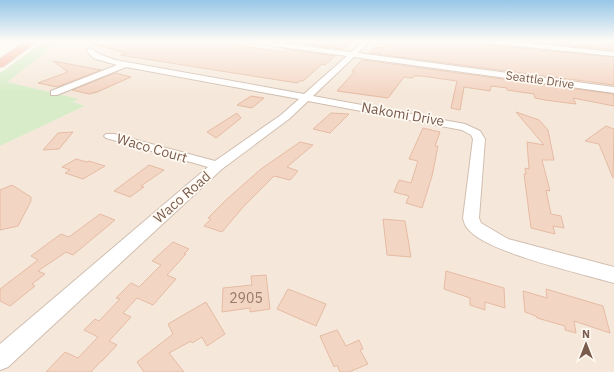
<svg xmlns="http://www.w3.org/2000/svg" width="614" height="372" viewBox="0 0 614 372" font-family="'IBM Plex Sans',sans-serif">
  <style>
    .residential { fill: #f5e8da }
    .green { fill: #d8ecc9 }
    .building { fill: #f3d5c3; stroke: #e6bba3 }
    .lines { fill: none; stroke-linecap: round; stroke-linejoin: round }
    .minor-casing { stroke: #d1beb0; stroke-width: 2 }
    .highway-casing { stroke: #dad1cd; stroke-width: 2 }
    .minor { fill: #fff; fill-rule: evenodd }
    .highway { fill: #f7b7a3; fill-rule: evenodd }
    .labels { text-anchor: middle; stroke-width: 3.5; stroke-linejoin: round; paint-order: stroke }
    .far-street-label { font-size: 12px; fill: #7a5c4d; stroke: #fffaf3 }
    .street-label { font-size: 14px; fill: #7a5c4d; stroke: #fffaf3 }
    .near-number-label { font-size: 14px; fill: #987a6a }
  </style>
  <rect width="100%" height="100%" fill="#fdf6ec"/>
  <polygon class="residential" points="60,41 614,41 614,372 0,372 0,146 85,106 73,102 78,99 6,82"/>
  <polygon class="green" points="45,41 60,41 7,82 79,99 73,102 85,106 0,146 0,73"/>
  <g class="building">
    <polygon points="93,41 118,41 136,45 144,43 154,46 154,41 209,41 283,52 286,49 335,56 325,65 322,64 303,81 300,81 297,83 120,55 126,53 93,44"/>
    <polygon points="300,41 323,41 349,44 342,49 296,43"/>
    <polygon points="388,41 447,41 614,57 614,85 369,53 375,47 383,48"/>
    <polygon points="537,41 614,41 614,50 538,43"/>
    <polygon points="362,60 614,94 614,106 573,98 576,104 545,100 535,98 534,94 507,90 507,88 491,86 490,91 464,87 460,110 451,108 457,81 421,76 414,76 413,78 404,77 388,98 337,91 355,71 352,71"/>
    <polygon points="53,61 101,70 57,87 38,83 68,72"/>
    <polygon points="115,73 131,77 97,92 89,94 72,90"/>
    <polygon points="251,96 264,98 252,108 237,105"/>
    <polygon points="516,112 539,120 548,130 554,160 542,160 550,191 546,190 551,214 561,216 564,228 553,226 555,234 531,228 524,174 526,174 525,168 529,169 527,142 544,145"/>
    <polygon points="237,113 241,118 216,138 207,132"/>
    <polygon points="331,113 349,114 330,133 313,129"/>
    <polygon points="606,126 614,129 613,178 599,144 585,141"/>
    <polygon points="423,128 440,132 435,146 438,146 432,176 422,208 406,203 409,196 394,192 399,180 411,183 418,161 409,159"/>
    <polygon points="73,132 59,149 43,150 58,133"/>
    <polygon points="300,142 313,145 287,167 298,171 290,180 274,176 244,206 222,232 204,226 211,219 208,218 226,200 261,169"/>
    <polygon points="76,159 87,162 89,161 105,166 83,179 65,173 70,170 62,167"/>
    <polygon points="149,165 164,170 141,186 144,187 130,197 114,191"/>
    <polygon points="12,185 31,197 31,201 18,226 0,230 0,190"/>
    <polygon points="100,214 115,220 73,255 66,252 38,271 45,274 32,284 35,286 10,306 0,301 0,289 38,260 31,256 61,234 69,237"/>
    <polygon points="383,219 405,221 411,257 387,255"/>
    <polygon points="173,242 189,249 184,254 186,254 167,275 176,279 153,305 137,298 123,313 131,317 109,341 117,345 102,361 101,361 91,372 46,372 65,352 78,358 98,337 84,330 95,319 99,321 120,299 116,298 131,283 139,287 161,265 152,261"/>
    <polygon points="446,271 504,288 505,308 485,302 485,310 470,305 470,298 444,289"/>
    <polygon points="266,275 270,309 250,312 250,308 222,312 223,288 252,285 251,276"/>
    <polygon points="288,289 326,304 316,326 277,309"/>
    <polygon points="546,289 603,306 610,333 574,321 576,333 565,330 565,326 537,318 536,316 525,312 523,291 547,298"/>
    <polygon points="206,302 225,334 207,346 202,337 192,343 191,341 169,353 184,372 144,372 137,362 173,334 168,324"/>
    <polygon points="337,330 346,346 359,340 363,349 360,350 368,364 349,372 340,372 337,365 334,367 320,336"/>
  </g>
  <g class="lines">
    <defs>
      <g id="minor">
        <path d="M249,41H266L351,52L363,41H370L358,53L614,87V93L354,57L313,96L465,124L480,131L485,139L479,218L481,223L508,239L614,267V283C583,274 485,252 468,229C465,226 464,222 463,218L473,139L471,135L462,130L308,101L289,119L222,169L8,367L0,370V344L208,167L106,138L104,136L106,134H114L215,161L281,115L299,99L126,67L57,95H51V91L117,65L93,58L86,50L90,48L99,54L115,60L304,94L347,56L252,43Z"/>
        <polygon points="485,41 507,41 614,52 614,56 488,43"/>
      </g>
      <polygon id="highway" points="26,41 37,41 4,66 0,67 0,59"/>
    </defs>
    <use href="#minor" class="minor-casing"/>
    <use href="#highway" class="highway-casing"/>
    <use href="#minor" class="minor"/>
    <use href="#highway" class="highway"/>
  </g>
  <linearGradient id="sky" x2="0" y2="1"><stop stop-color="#97c7e8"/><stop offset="0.44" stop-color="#fefbf6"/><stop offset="1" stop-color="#fefbf6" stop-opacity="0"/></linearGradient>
  <rect width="614" height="93" fill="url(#sky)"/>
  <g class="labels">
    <g class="far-street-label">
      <text transform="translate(540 80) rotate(8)" y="4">Seattle Drive</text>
    </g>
    <g class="street-label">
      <text transform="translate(403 114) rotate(10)" y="5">Nakomi Drive</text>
      <text transform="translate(152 148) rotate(16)" y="5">Waco Court</text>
      <text transform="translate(182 197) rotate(-41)" y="5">Waco Road</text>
    </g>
    <g class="near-number-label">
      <text x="246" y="303">2905</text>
    </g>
  </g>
  <g transform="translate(586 344)" stroke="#fffaf3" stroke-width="3" paint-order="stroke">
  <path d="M0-3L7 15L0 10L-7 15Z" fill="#7a5c4d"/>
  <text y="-6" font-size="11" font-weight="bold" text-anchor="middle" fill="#7a5c4d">N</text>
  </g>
</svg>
